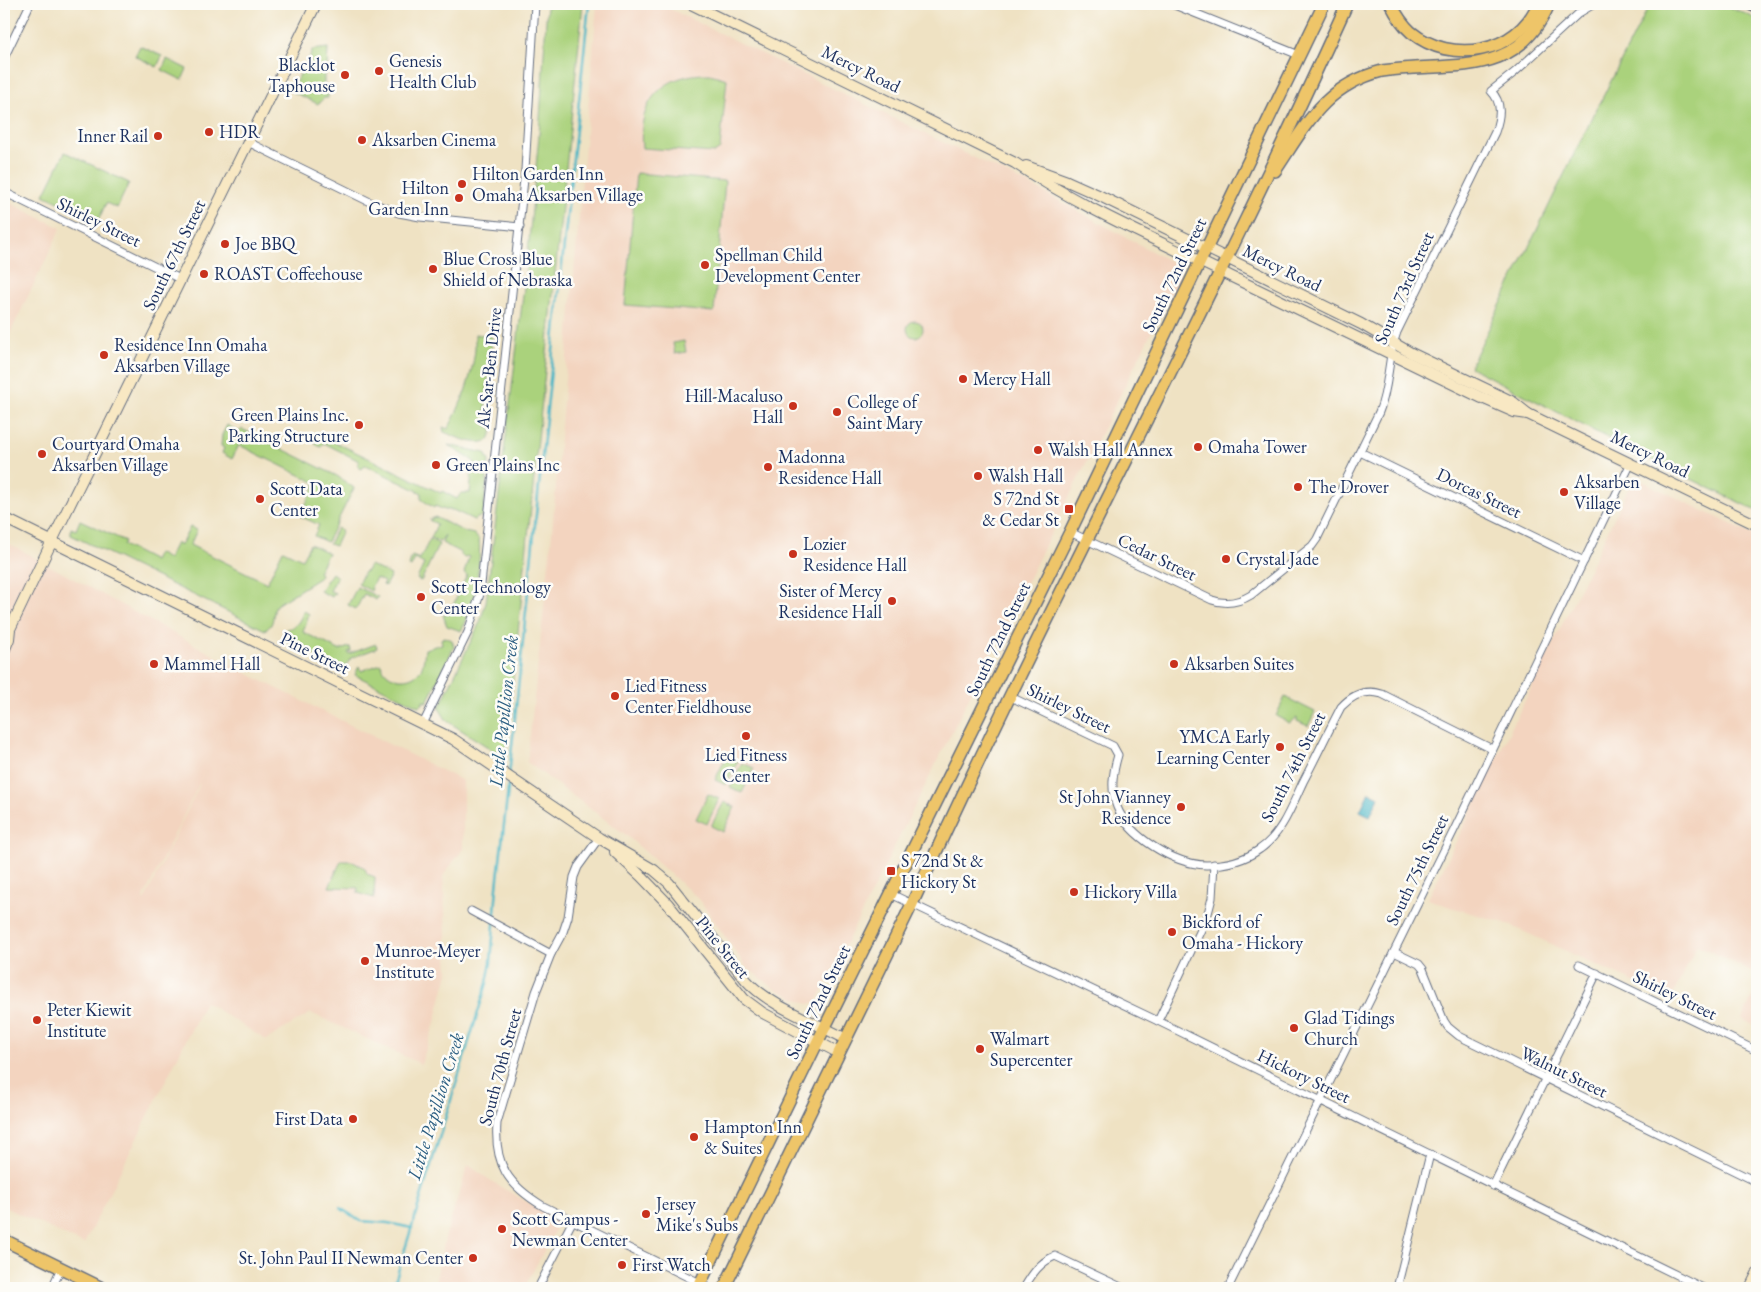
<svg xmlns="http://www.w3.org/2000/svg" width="1761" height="1292" viewBox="0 0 1761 1292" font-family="'EB Garamond',serif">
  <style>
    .built { fill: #f3d4bf; fill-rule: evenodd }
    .green { fill: #aad27c; stroke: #62806d }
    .water { fill: #4ab6c6; stroke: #327292 }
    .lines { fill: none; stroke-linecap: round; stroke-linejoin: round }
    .stream { stroke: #4ab6c6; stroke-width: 2.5 }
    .street-casing { stroke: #656e81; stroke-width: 9 }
    .secondary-casing { stroke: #656e81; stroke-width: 12 }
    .primary-casing { stroke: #656e81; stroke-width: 14 }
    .street { stroke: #fff; stroke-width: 7 }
    .secondary { stroke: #f8e8c3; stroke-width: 10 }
    .primary { stroke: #eec569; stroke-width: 11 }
    .poi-dot { fill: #c8321e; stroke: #fdfcf7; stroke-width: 2 }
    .labels { text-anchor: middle; stroke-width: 5; stroke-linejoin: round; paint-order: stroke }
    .poi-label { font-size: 18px; fill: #1b2f5e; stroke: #fdfcf7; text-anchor: start }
    .street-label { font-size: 18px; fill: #1b2f5e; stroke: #fdfcf7 }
    .water-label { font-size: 19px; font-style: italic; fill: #2b5e82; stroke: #fdfcf7 }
  </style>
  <rect width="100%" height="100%" fill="#fdfcf7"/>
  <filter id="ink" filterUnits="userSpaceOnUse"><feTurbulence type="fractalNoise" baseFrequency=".02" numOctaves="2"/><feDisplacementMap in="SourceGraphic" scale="10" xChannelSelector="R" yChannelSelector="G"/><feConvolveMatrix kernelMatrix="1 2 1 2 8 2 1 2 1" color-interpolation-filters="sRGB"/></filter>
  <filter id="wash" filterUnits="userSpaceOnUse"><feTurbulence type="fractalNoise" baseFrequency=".0096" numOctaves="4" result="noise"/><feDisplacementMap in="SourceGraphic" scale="20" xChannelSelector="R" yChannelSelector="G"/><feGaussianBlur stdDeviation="1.12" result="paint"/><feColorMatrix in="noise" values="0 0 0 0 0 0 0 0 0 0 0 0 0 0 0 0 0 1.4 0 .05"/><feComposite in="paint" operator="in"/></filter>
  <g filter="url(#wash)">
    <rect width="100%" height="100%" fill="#efe2c3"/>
    <g class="built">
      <polygon points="597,4 660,4 1036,188 1173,263 1178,272 1178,279 817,1002 808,1004 774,988 746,967 699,899 626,835 527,762 551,544"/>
      <polygon points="4,200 61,228 4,346"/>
      <polygon points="1634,477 1757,537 1757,974 1697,945 1671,999 1505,923 1447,906 1428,899"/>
      <path d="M4,541L252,676L463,781V849L443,876L448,973L434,1026L421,1064L311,1013L266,1040L205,1002L84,1244L4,1207ZM199,784H200L144,901L143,899Z"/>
      <polygon points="1757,987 1757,1027 1742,1019"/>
      <polygon points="468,1165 499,1186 560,1221 524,1288 434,1288 445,1238"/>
    </g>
    <g class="green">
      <polygon points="547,4 583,4 505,758 447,721 439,708 480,622 486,602 527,262 539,135"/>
      <polygon points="1650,4 1723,4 1757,19 1757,511 1627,448 1470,367 1577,148"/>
      <polygon points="140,46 162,56 157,67 135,56"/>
      <polygon points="328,48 327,67 301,72 305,65 308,64 312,50"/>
      <polygon points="167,59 187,69 182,80 162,70"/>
      <polygon points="324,70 324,93 328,93 328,98 324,98 318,104 291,91 300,74"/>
      <path d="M710,74L727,79L720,149L714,153L642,148C637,101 663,73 710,74Z"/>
      <polygon points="65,152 129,183 117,208 106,203 98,221 44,195"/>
      <polygon points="636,173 725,181 714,312 625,305"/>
      <circle cx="915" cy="329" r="8"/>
      <path d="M475,334L491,336L492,339L484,423L493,429L489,440C476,447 456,437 444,432L443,427L448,429C461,406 472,377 475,350C475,345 475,340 475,334Z"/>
      <polygon points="684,341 686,352 675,354 673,343"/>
      <polygon points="227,425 239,432 242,429 337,476 354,488 327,542 314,536 319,525 300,516 316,483 239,445 232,459 222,453 224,448 221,446 222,435"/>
      <polygon points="318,434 441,493 442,491 457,499 461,493 470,493 472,469 475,462 448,445 485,453 489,461 483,515 474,520 453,510 445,510 435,506 434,508 421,499 422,493 365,465 362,469 358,467 359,461 324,443 321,447 315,444"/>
      <path d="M435,517L465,532L474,534L479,540C482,560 473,614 461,631L447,626L443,615L449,614L467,575L464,573L469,557L467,556L464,558L460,554L461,553L442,543L445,535L440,542L431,538L437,524L429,520Z"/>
      <path d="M80,520L125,541L123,545L154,561L158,553L168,559L176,543L181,545L190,527L197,530L190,545L267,583L283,550L302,559L310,544L328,553L318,572L321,574L319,578L276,605C271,616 276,624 265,630L71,535V528L76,530Z"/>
      <polygon points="337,528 342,531 335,546 329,544"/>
      <polygon points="430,539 439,544 421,581 417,579 424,564 415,559 411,567 409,566 412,556 420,559"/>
      <polygon points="370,565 391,575 385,586 383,585 384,582 376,578 371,587 372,589 371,591 358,584 364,572 367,571"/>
      <polygon points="332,573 337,577 330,591 335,593 332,597 320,591 320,590"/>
      <polygon points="357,587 378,597 376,600 364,594 356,609 348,605"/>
      <path d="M304,611L309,614L303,632L339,650L350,647L351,651L348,652L349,654L376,644L377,648L351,658L345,667L341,668L283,639L282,637L286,629C298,627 299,621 304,611Z"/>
      <path d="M445,637L452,640L454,647L427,702L423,701V704L418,706L355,675L359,666L361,671L381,664C386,681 411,685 421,669C424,663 424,656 425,649L442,644L441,639Z"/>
      <polygon points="1285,697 1315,712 1308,726 1297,721 1297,718 1289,723 1276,716"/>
      <polygon points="727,755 738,761 726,785 715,780"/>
      <polygon points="742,763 754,768 742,793 730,787"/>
      <polygon points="708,794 719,799 707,824 696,819"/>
      <polygon points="724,802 735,807 723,832 711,826"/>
      <polygon points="341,861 351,861 365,868 367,874 375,877 374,898 358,893 358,888 329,887"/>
    </g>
    <polygon class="water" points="1369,792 1379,797 1370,816 1360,811"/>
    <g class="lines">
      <g class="stream">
        <polyline points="509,775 589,4"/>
        <polyline points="340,1208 361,1221 388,1223 412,1228"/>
        <polyline points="393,1288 487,983 491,962 497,887 509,780"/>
      </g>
    </g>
  </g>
  <g filter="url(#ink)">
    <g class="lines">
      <defs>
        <g id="street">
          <polyline points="1172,4 1299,55"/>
          <polyline points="1632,4 1637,5"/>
          <polyline points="4,58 30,4"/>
          <polyline points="248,142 372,203 399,213 420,217 520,227"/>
          <polyline points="4,192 180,279"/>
          <polyline points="1360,452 1584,561"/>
          <path d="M1070,532L1212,600C1226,605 1238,603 1251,595L1312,546L1317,539L1379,412C1390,386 1387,358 1397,332L1495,132C1500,118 1503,103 1491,91L1515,72L1579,13L1594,4"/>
          <path d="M1011,697L1113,746L1118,755C1113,772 1110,789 1117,807C1129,837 1174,864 1206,865C1225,865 1245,860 1260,849C1282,834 1292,805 1303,782C1316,757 1328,732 1341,707C1352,695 1366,689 1382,694L1492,749"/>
          <polyline points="423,724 468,632 480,594 525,170 535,4"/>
          <polyline points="891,894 1158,1021 1703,1288"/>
          <polyline points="471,911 551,954 563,932 568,917 574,877 578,867 599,838"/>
          <polyline points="1394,952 1419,964 1423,969 1444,1021 1448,1027 1459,1036 1757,1182"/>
          <path d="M551,954L536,992L497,1123C494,1165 508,1185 543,1206L700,1283"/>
          <polyline points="1579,965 1757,1051"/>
          <polyline points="1158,1021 1207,917 1212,898 1214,864"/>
          <polyline points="1493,1186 1597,973"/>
          <polyline points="52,1288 61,1268"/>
          <polyline points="538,1288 573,1220"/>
          <path d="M1024,1288C1032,1274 1040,1262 1055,1256L1123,1288"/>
          <polyline points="1228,1288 1455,828 1631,463"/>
          <polyline points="1397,1288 1430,1154"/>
        </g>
        <g id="secondary">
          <path d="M691,4L1015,163C1072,202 1137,231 1199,261C1294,306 1388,352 1482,398L1514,412L1528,414L1757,525"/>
          <polyline points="1026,166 1067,181 1096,194 1361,324 1411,353 1513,402 1528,414"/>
          <path d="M4,518L453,739L599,838L654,870L669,883L746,980C769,1006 815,1022 846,1039"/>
          <polyline points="4,651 9,639 10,629 52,541 316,4"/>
          <polyline points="615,852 641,876 668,904 744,999 763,1013 839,1053"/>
          <polyline points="1750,1288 1757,1274"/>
        </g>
        <g id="primary">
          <path d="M1391,4C1396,14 1402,24 1411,32C1451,65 1517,54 1538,4"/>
          <polyline points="1750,4 1757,7"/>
          <path d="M1275,171C1306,125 1324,86 1382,71C1451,61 1516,81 1549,4"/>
          <polyline points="4,1240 102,1288"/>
          <polyline points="698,1288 818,1041 1070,532 1324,4"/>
          <path d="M724,1288L912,904C1050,600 1210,307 1347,4"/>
        </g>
      </defs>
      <use href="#street" class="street-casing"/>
      <use href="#secondary" class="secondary-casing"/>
      <use href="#primary" class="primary-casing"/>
      <use href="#street" class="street"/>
      <use href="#secondary" class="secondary"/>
      <use href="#primary" class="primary"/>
    </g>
  </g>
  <g class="poi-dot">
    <circle cx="379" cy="71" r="5"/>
    <circle cx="345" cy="75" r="5"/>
    <circle cx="209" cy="132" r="5"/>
    <circle cx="158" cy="136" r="5"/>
    <circle cx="362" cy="140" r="5"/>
    <circle cx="462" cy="184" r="5"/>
    <circle cx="459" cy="198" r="5"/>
    <circle cx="225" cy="244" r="5"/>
    <circle cx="705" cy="265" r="5"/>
    <circle cx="433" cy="269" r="5"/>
    <circle cx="204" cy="274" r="5"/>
    <circle cx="104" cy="355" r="5"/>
    <circle cx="963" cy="379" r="5"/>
    <circle cx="793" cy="406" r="5"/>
    <circle cx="837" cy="412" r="5"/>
    <circle cx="359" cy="425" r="5"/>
    <circle cx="1198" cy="447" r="5"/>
    <circle cx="1038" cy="450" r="5"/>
    <circle cx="42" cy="454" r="5"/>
    <circle cx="436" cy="465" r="5"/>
    <circle cx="768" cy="467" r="5"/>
    <circle cx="978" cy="476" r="5"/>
    <circle cx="1298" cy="487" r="5"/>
    <circle cx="1564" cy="492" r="5"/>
    <circle cx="260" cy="499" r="5"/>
    <rect x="1064" y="504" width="10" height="10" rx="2.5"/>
    <circle cx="793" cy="554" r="5"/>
    <circle cx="1226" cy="559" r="5"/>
    <circle cx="421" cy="597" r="5"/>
    <circle cx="892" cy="601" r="5"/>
    <circle cx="154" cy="664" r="5"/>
    <circle cx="1174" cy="664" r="5"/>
    <circle cx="615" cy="696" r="5"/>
    <circle cx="746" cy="736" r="5"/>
    <circle cx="1280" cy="747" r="5"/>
    <circle cx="1181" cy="807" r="5"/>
    <rect x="886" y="866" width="10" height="10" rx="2.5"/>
    <circle cx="1074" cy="892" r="5"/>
    <circle cx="1172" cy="932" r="5"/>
    <circle cx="365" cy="961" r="5"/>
    <circle cx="37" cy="1020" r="5"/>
    <circle cx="1294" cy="1028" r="5"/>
    <circle cx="980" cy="1049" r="5"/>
    <circle cx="353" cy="1119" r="5"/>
    <circle cx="694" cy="1137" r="5"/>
    <circle cx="646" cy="1214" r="5"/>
    <circle cx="502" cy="1229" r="5"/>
    <circle cx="473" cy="1258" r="5"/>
    <circle cx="622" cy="1265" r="5"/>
  </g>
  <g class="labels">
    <g class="poi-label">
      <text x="389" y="67">Genesis<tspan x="389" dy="21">Health Club</tspan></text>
      <text x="335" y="71" text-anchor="end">Blacklot<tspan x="335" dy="21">Taphouse</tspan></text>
      <text x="219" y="138">HDR</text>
      <text x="148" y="142" text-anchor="end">Inner Rail</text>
      <text x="372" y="146">Aksarben Cinema</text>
      <text x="472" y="180">Hilton Garden Inn<tspan x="472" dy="21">Omaha Aksarben Village</tspan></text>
      <text x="449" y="194" text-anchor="end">Hilton<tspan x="449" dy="21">Garden Inn</tspan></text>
      <text x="235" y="250">Joe BBQ</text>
      <text x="715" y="261">Spellman Child<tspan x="715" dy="21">Development Center</tspan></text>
      <text x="443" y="265">Blue Cross Blue<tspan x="443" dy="21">Shield of Nebraska</tspan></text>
      <text x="214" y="280">ROAST Coffeehouse</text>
      <text x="114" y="351">Residence Inn Omaha<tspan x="114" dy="21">Aksarben Village</tspan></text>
      <text x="973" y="385">Mercy Hall</text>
      <text x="783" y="402" text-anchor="end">Hill-Macaluso<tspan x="783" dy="21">Hall</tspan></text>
      <text x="847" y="408">College of<tspan x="847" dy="21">Saint Mary</tspan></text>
      <text x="349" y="421" text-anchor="end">Green Plains Inc.<tspan x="349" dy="21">Parking Structure</tspan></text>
      <text x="52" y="450">Courtyard Omaha<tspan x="52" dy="21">Aksarben Village</tspan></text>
      <text x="1208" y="453">Omaha Tower</text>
      <text x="1048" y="456">Walsh Hall Annex</text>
      <text x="778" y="463">Madonna<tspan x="778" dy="21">Residence Hall</tspan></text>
      <text x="446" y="471">Green Plains Inc</text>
      <text x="988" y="482">Walsh Hall</text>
      <text x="1574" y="488">Aksarben<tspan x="1574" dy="21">Village</tspan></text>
      <text x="1308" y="493">The Drover</text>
      <text x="270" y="495">Scott Data<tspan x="270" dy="21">Center</tspan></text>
      <text x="1059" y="505" text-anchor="end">S 72nd St<tspan x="1059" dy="21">&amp; Cedar St</tspan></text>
      <text x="803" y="550">Lozier<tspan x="803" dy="21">Residence Hall</tspan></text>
      <text x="1236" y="565">Crystal Jade</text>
      <text x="431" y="593">Scott Technology<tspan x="431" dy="21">Center</tspan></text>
      <text x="882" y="597" text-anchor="end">Sister of Mercy<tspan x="882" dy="21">Residence Hall</tspan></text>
      <text x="164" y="670">Mammel Hall</text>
      <text x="1184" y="670">Aksarben Suites</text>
      <text x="625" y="692">Lied Fitness<tspan x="625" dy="21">Center Fieldhouse</tspan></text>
      <text x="1270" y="743" text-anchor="end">YMCA Early<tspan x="1270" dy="21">Learning Center</tspan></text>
      <text x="746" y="761" text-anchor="middle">Lied Fitness<tspan x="746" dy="21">Center</tspan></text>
      <text x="1171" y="803" text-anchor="end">St John Vianney<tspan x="1171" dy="21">Residence</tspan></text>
      <text x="901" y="867">S 72nd St &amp;<tspan x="901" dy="21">Hickory St</tspan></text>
      <text x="1084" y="898">Hickory Villa</text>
      <text x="1182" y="928">Bickford of<tspan x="1182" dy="21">Omaha - Hickory</tspan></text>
      <text x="375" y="957">Munroe-Meyer<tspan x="375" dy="21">Institute</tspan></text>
      <text x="47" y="1016">Peter Kiewit<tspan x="47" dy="21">Institute</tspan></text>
      <text x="1304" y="1024">Glad Tidings<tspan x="1304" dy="21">Church</tspan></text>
      <text x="990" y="1045">Walmart<tspan x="990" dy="21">Supercenter</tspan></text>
      <text x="343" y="1125" text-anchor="end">First Data</text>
      <text x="704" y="1133">Hampton Inn<tspan x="704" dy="21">&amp; Suites</tspan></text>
      <text x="656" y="1210">Jersey<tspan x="656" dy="21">Mike's Subs</tspan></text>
      <text x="512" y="1225">Scott Campus -<tspan x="512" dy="21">Newman Center</tspan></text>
      <text x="463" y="1264" text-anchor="end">St. John Paul II Newman Center</text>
      <text x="632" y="1271">First Watch</text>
    </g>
    <g class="street-label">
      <text transform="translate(861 69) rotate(26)" y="6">Mercy Road</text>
      <text transform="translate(99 222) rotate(26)" y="6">Shirley Street</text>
      <text transform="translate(174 255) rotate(-64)" y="6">South 67th Street</text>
      <text transform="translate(1282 268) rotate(26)" y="6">Mercy Road</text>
      <text transform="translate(1174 275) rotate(-64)" y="6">South 72nd Street</text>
      <text transform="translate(1404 288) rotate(-66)" y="6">South 73rd Street</text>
      <text transform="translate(489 368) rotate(-84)" y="6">Ak-Sar-Ben Drive</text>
      <text transform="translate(1650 454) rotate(26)" y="6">Mercy Road</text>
      <text transform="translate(1479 493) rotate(26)" y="6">Dorcas Street</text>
      <text transform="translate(1157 557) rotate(26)" y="6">Cedar Street</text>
      <text transform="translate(998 639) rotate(-64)" y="6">South 72nd Street</text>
      <text transform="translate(315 653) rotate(26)" y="6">Pine Street</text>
      <text transform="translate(1069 708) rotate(26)" y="6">Shirley Street</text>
      <text transform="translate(1293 767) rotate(-63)" y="6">South 74th Street</text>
      <text transform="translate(1417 870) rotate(-64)" y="6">South 75th Street</text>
      <text transform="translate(723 947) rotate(51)" y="6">Pine Street</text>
      <text transform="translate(1675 995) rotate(26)" y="6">Shirley Street</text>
      <text transform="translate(818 1002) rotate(-64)" y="6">South 72nd Street</text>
      <text transform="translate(500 1067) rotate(-75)" y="6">South 70th Street</text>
      <text transform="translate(1564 1072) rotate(26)" y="6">Walnut Street</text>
      <text transform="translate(1304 1076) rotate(26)" y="6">Hickory Street</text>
    </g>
    <g class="water-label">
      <text transform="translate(503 711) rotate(-84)" y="7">Little Papillion Creek</text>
      <text transform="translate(435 1106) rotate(-73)" y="7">Little Papillion Creek</text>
    </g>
  </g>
  <rect width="1761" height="1292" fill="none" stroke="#fdfcf7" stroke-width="20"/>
</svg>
